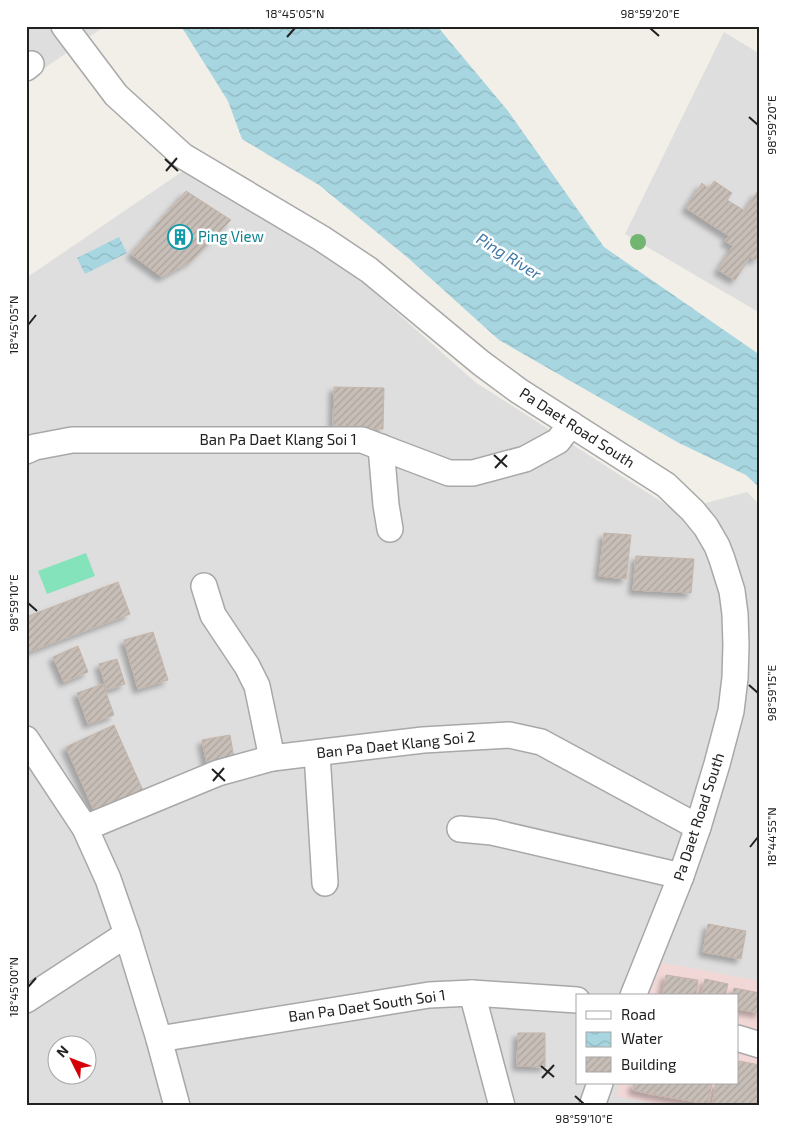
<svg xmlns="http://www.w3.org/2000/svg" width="786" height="1132" viewBox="0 0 786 1132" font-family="'Exo 2',sans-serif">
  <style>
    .residential { fill: #dfdede; fill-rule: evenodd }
    .commercial { fill: #f2d7d7 }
    .pitch { fill: #84e3bb }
    .water { fill: url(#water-waves) }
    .building { fill: url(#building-hatch); stroke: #c4b4a9; filter: url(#shadow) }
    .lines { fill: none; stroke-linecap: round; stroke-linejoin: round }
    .minor-casing { stroke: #a8a8a8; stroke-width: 28 }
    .minor { stroke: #fff; stroke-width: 25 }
    .tree { fill: #71b570 }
    .ticks { fill: none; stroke: #212121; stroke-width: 2 }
    .labels { text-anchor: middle; stroke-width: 5; stroke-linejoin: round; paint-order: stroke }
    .culture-label { font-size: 15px; fill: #0d838f; stroke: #fff; text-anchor: start }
    .street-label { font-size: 15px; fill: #212121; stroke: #fff }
    .water-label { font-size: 16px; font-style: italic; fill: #4378a6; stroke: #fff }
    .neatline { fill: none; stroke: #212121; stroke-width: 2 }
    .ticks-label { font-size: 12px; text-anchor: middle; fill: #212121 }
  </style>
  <defs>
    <pattern id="water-waves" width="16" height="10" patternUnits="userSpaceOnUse" patternTransform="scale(1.25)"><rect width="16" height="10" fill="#a7d6e0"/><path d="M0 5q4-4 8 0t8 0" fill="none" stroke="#8fb7c0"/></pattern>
    <pattern id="building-hatch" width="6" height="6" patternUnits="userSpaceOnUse" patternTransform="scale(1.25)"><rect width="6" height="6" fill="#c7beb7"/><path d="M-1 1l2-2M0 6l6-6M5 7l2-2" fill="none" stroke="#aba39d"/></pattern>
    <filter id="shadow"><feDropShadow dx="-4.5" dy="4.5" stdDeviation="2.5" flood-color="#0004"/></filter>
  </defs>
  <rect width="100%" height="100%" fill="#f2eee8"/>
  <g class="residential">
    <polygon points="26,26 105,26 26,81"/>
    <polygon points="724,32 760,54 760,313 625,234"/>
    <path d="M186,169L350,271L475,382L676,511L747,492L760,505V1106H26V278ZM577,996H737V1083H577ZM58,1044H88V1074H58Z"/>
  </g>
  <polygon class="commercial" points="659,962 760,981 760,1106 667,1106 616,1096 620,1083 737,1083 737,996 648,996"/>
  <polygon class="pitch" points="86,553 95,576 47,594 38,571"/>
  <g class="water">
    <polygon points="181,26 437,26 508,111 604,247 760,355 760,488 746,475 679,443 499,340 407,257 319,185 242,139 228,101"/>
    <polygon points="119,237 127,253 85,274 77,258"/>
  </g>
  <g class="building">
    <polygon points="714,181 732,193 727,200 745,211 757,192 760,194 760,256 758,255 755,260 750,257 735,280 718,270 733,246 725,241 729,236 686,208 702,183 709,189"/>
    <polygon points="186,191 231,220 191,261 162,277 131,254"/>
    <polygon points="334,387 384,388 383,429 333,428"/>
    <polygon points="604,533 631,535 626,579 599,576"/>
    <polygon points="636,556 694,559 691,593 633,590"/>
    <polygon points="118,582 130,614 28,652 26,647 26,617"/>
    <polygon points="153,632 168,680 138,689 124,640"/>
    <polygon points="78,646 88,672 64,682 53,657"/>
    <polygon points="117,659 125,684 107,690 99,664"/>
    <polygon points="103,684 114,715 88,724 77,693"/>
    <polygon points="114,725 144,793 96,815 66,747"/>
    <polygon points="230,735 235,764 208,770 202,740"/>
    <polygon points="708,924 746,931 741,959 703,952"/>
    <polygon points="666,975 698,980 696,996 662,996"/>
    <polygon points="705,979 728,984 725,996 701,996"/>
    <polygon points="734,988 760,993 760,1013 737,1009 737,996 732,996"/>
    <polygon points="518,1033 545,1033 545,1067 517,1066"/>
    <polygon points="739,1061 760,1065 760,1106 712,1105 716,1083 737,1083 737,1072"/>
    <polygon points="634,1083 656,1083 654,1095 633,1090"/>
    <polygon points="657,1083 712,1083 708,1104 655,1095"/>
  </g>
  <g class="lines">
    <defs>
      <g id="minor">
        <polyline points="64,26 116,95 183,156 321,238 369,270 481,363 519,391 666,485 693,511 706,527 717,546 722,559 732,591 735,614 736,645 735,678 731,711 717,764 698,827 681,876 633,996"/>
        <polyline points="26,68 31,64"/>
        <polyline points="381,447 386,505 390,529"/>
        <polyline points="26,451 35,447 72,440 362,440 449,473 473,473 525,459 558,441 571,424"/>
        <polyline points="204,586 213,615 247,666 257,686 272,758"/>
        <polyline points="26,739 85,828 108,879 127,934 159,1039 177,1106"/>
        <polyline points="317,753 325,883"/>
        <polyline points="85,828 218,773 272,758 423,740 509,735 541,742 698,827"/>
        <polyline points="460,829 492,832 681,876"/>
        <polyline points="472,993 502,1106"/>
        <polyline points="26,1000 127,934"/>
        <polyline points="737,1038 760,1045"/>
        <polyline points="159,1039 429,995 472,993 577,1000"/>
        <polyline points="592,1106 600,1083"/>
      </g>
    </defs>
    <use href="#minor" class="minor-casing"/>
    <use href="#minor" class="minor"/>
  </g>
  <circle class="tree" cx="638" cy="242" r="8"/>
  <path class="ticks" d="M650,28L659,36M287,37L295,28M749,117L758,125M165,159L178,171M166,171L177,158M28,325L36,315M494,455L507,467M495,468L507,455M28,603L37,611M749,685L758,693M212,769L225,781M213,781L224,768M750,847L758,837M28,987L36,978M541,1066L554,1077M542,1078L554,1065M575,1096L584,1104"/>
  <defs>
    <symbol id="building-ring" viewBox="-11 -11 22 22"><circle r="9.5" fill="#fff" stroke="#0f9aa8" stroke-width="1.5"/><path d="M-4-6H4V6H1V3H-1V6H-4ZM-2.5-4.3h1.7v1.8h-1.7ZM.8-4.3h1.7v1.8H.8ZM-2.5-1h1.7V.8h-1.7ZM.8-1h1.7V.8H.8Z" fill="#0f9aa8"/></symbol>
  </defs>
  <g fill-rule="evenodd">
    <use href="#building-ring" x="166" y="223" width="28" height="28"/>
  </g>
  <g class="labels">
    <g class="culture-label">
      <text x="198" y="242">Ping View</text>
    </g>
    <g class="street-label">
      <text transform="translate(577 428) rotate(33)" y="5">Pa Daet Road South</text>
      <text x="278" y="445">Ban Pa Daet Klang Soi 1</text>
      <text transform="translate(396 745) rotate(-6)" y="5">Ban Pa Daet Klang Soi 2</text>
      <text transform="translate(699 817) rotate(-72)" y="5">Pa Daet Road South</text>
      <text transform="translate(367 1006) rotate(-8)" y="5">Ban Pa Daet South Soi 1</text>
    </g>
    <g class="water-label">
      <text transform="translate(509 256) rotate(32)" y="6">Ping River</text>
    </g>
  </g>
  <rect width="786" height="1132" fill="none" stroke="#ffffff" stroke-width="55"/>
  <rect x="576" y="994" width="162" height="90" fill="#ffffff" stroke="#a6a6a6"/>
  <rect x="586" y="1011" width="25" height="8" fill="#ffffff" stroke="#a6a6a6"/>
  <text x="621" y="1020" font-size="15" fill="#212121">Road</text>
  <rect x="586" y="1032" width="25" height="15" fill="url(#water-waves)" stroke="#a6a6a6"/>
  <text x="621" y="1044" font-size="15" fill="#212121">Water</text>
  <rect x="586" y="1057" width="25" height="15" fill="url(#building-hatch)" stroke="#a6a6a6"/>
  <text x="621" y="1070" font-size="15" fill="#212121">Building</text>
  <g transform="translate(72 1060) rotate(312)"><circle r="24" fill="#ffffff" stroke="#a6a6a6"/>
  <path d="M0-4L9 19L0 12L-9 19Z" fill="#d30008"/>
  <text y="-8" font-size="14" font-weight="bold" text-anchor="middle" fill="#212121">N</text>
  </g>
  <rect x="28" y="28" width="730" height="1076" class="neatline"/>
  <g class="ticks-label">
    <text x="295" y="18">18°45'05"N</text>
    <text x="650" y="18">98°59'20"E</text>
    <text transform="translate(772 125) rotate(-90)" y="4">98°59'20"E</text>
    <text transform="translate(14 325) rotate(-90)" y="4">18°45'05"N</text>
    <text transform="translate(14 603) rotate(-90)" y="4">98°59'10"E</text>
    <text transform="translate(772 693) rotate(-90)" y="4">98°59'15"E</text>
    <text transform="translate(772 837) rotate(-90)" y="4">18°44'55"N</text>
    <text transform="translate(14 987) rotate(-90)" y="4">18°45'00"N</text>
    <text x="584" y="1123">98°59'10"E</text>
  </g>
</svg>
